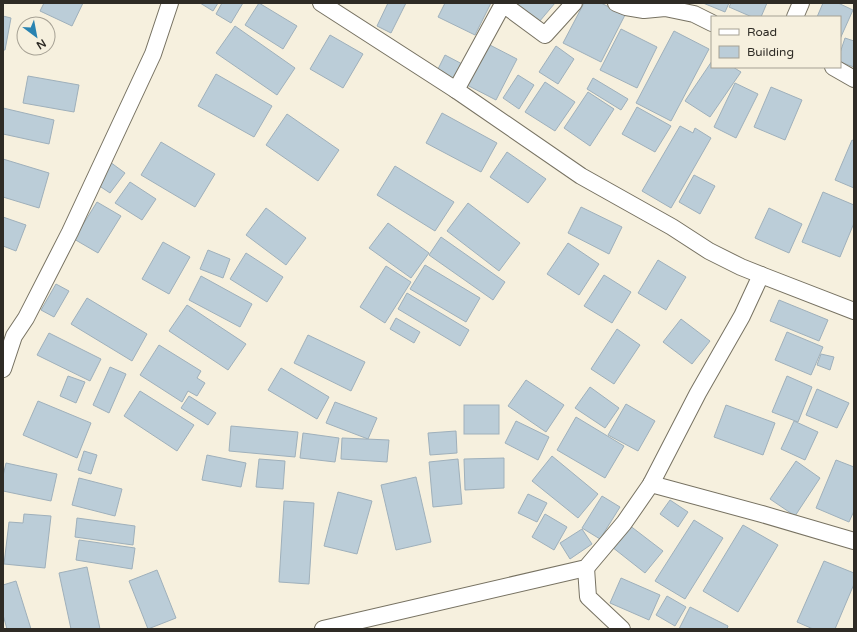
<svg xmlns="http://www.w3.org/2000/svg" width="857" height="632" viewBox="0 0 857 632" font-family="'Varela Round',sans-serif">
  <style>
    .building { fill: #bbcdd8; stroke: #9fb0bb }
    .lines { fill: none; stroke-linecap: round; stroke-linejoin: round }
    .minor-casing { stroke: #777262; stroke-width: 18 }
    .minor { stroke: #fff; stroke-width: 16 }
  </style>
  <rect width="100%" height="100%" fill="#f6f0de"/>
  <g class="building">
    <polygon points="44,3 83,3 72,26 40,11"/>
    <polygon points="200,3 218,3 213,11"/>
    <polygon points="222,3 243,3 231,23 216,14"/>
    <polygon points="259,3 297,26 283,49 245,25"/>
    <polygon points="388,3 406,3 391,33 377,26"/>
    <polygon points="445,3 491,3 475,35 438,17"/>
    <polygon points="515,3 555,3 539,22"/>
    <polygon points="584,3 601,3 625,15 601,62 563,43"/>
    <polygon points="703,3 729,3 725,12"/>
    <polygon points="731,3 767,3 761,17 752,17 729,7"/>
    <polygon points="823,3 838,3 853,10 840,39 840,17 817,17"/>
    <polygon points="3,16 11,18 5,50 3,50"/>
    <polygon points="235,26 295,68 277,95 216,53"/>
    <polygon points="621,29 657,47 637,88 600,70"/>
    <polygon points="674,31 709,49 671,121 636,103"/>
    <polygon points="330,35 363,54 343,88 310,69"/>
    <polygon points="845,38 854,41 854,67 840,62 840,53"/>
    <polygon points="486,43 517,59 496,100 465,84"/>
    <polygon points="556,46 574,59 558,84 539,72"/>
    <polygon points="445,55 466,66 458,82 437,71"/>
    <polygon points="712,61 712,67 733,67 741,72 710,117 685,101"/>
    <polygon points="216,74 272,106 254,137 198,106"/>
    <polygon points="518,75 534,85 519,109 503,98"/>
    <polygon points="28,76 79,85 74,112 23,103"/>
    <polygon points="593,78 628,99 621,110 587,89"/>
    <polygon points="545,82 575,102 555,131 525,112"/>
    <polygon points="735,83 758,94 736,138 714,127"/>
    <polygon points="771,87 802,100 785,140 754,127"/>
    <polygon points="588,92 614,109 590,146 564,128"/>
    <polygon points="637,107 671,126 655,152 622,134"/>
    <polygon points="3,108 54,120 49,144 3,134"/>
    <polygon points="442,113 497,143 481,172 426,143"/>
    <polygon points="287,114 339,150 318,181 266,145"/>
    <polygon points="680,126 693,133 695,128 711,138 671,208 642,191"/>
    <polygon points="852,140 854,141 854,188 835,180"/>
    <polygon points="161,142 215,174 195,207 141,175"/>
    <polygon points="507,152 546,179 528,203 490,177"/>
    <polygon points="3,159 49,173 39,208 3,197"/>
    <polygon points="110,162 125,173 110,193 95,183"/>
    <polygon points="395,166 454,202 435,231 377,195"/>
    <polygon points="694,175 715,186 700,214 679,202"/>
    <polygon points="130,182 156,199 142,220 115,203"/>
    <polygon points="823,192 854,205 854,223 840,257 802,242"/>
    <polygon points="97,202 121,216 98,253 74,239"/>
    <polygon points="468,203 520,243 499,271 447,231"/>
    <polygon points="581,207 622,227 609,254 568,233"/>
    <polygon points="266,208 306,238 286,265 246,235"/>
    <polygon points="769,208 802,224 789,253 755,238"/>
    <polygon points="3,217 26,225 16,251 3,246"/>
    <polygon points="388,223 429,253 411,278 369,248"/>
    <polygon points="441,237 505,282 493,300 429,255"/>
    <polygon points="163,242 190,257 169,294 142,279"/>
    <polygon points="568,243 599,264 579,295 547,274"/>
    <polygon points="208,250 230,259 223,278 200,269"/>
    <polygon points="246,253 283,277 267,302 230,279"/>
    <polygon points="658,260 686,277 666,310 638,293"/>
    <polygon points="425,265 480,298 466,322 410,289"/>
    <polygon points="386,266 411,282 385,323 360,307"/>
    <polygon points="604,275 631,292 612,323 584,306"/>
    <polygon points="201,276 252,304 240,327 189,300"/>
    <polygon points="56,284 69,291 54,317 41,310"/>
    <polygon points="407,293 469,330 460,346 398,309"/>
    <polygon points="87,298 147,334 132,361 71,324"/>
    <polygon points="779,300 828,320 819,341 770,321"/>
    <polygon points="187,305 246,344 228,370 169,331"/>
    <polygon points="396,318 420,332 414,343 390,329"/>
    <polygon points="681,319 710,341 692,364 663,342"/>
    <polygon points="617,329 640,345 614,384 591,369"/>
    <polygon points="787,332 823,347 811,375 775,360"/>
    <polygon points="49,333 101,359 90,381 37,355"/>
    <polygon points="308,335 365,362 351,391 294,363"/>
    <polygon points="159,345 201,371 197,378 205,383 197,396 188,391 182,402 140,375"/>
    <polygon points="821,354 834,357 830,370 817,365"/>
    <polygon points="110,367 126,374 109,413 93,405"/>
    <polygon points="281,368 329,397 317,419 268,390"/>
    <polygon points="68,376 85,382 76,403 60,396"/>
    <polygon points="787,376 812,387 798,422 772,412"/>
    <polygon points="526,380 564,405 546,432 508,406"/>
    <polygon points="590,387 619,408 605,428 575,408"/>
    <polygon points="817,389 849,403 837,428 806,415"/>
    <polygon points="140,391 194,425 177,451 124,416"/>
    <polygon points="189,396 216,413 208,425 181,408"/>
    <polygon points="38,401 91,423 77,458 23,435"/>
    <polygon points="335,402 377,418 368,439 326,423"/>
    <polygon points="626,404 655,421 638,451 608,435"/>
    <rect x="464" y="405" width="35" height="29"/>
    <polygon points="726,405 775,423 763,455 714,437"/>
    <polygon points="576,417 624,446 605,478 557,450"/>
    <polygon points="516,421 549,437 538,460 505,443"/>
    <polygon points="794,421 818,432 805,460 781,449"/>
    <polygon points="231,426 298,432 295,457 229,451"/>
    <polygon points="456,431 457,453 430,455 428,433"/>
    <polygon points="303,433 339,438 335,462 300,458"/>
    <polygon points="342,438 389,440 387,462 341,459"/>
    <polygon points="84,451 97,455 91,474 78,470"/>
    <polygon points="207,455 246,463 241,487 202,480"/>
    <polygon points="552,456 598,494 578,518 532,481"/>
    <polygon points="504,458 504,488 465,490 464,459"/>
    <polygon points="259,459 285,461 283,489 256,487"/>
    <polygon points="458,459 462,504 433,507 429,462"/>
    <polygon points="836,460 854,467 854,511 849,522 816,508"/>
    <polygon points="796,461 820,478 795,516 770,499"/>
    <polygon points="6,463 57,474 51,501 3,491 3,476"/>
    <polygon points="416,477 431,542 396,550 381,485"/>
    <polygon points="79,478 122,489 115,516 72,505"/>
    <polygon points="338,492 372,501 357,554 324,546"/>
    <polygon points="528,494 547,503 537,522 518,513"/>
    <polygon points="602,496 620,507 600,539 582,528"/>
    <polygon points="670,500 688,512 678,527 660,514"/>
    <polygon points="284,501 314,503 309,584 279,582"/>
    <polygon points="24,514 51,516 45,568 4,564 9,522 23,523"/>
    <polygon points="545,514 567,527 554,550 532,537"/>
    <polygon points="77,518 135,526 133,545 75,537"/>
    <polygon points="694,520 723,538 685,599 655,581"/>
    <polygon points="629,525 663,551 645,573 612,547"/>
    <polygon points="743,525 778,545 738,612 703,591"/>
    <polygon points="582,529 592,544 570,559 560,543"/>
    <polygon points="79,540 135,548 132,569 76,560"/>
    <polygon points="824,561 854,573 854,584 835,629 813,629 797,622"/>
    <polygon points="87,567 100,629 71,629 59,573"/>
    <polygon points="157,570 176,618 148,629 129,581"/>
    <polygon points="621,578 660,595 649,620 610,603"/>
    <polygon points="16,581 31,629 7,629 3,615 3,585"/>
    <polygon points="667,596 686,607 675,626 656,615"/>
    <polygon points="690,607 728,626 727,629 679,629"/>
  </g>
  <g class="lines">
    <defs>
      <g id="minor">
        <polyline points="321,3 456,90 581,176 672,227 709,251 741,267 761,275 854,311"/>
        <polyline points="616,3 626,7 644,10 665,8 694,14 712,23"/>
        <polyline points="795,17 801,3"/>
        <polyline points="833,67 854,79"/>
        <polyline points="456,90 503,4 545,35 574,3"/>
        <polyline points="3,369 14,336 26,318 70,232 153,54 170,3"/>
        <polyline points="651,484 762,514 854,541"/>
        <polyline points="586,568 588,597 622,629"/>
        <polyline points="323,629 586,568 624,523 651,484 698,393 742,316 761,275"/>
      </g>
    </defs>
    <use href="#minor" class="minor-casing"/>
    <use href="#minor" class="minor"/>
  </g>
  <rect width="857" height="632" fill="none" stroke="#2e2b25" stroke-width="8"/>
  <rect x="711" y="16" width="130" height="52" fill="#f6f0de" stroke="#a6a194"/>
  <rect x="719" y="29" width="20" height="6" fill="#ffffff" stroke="#a6a194"/>
  <text x="747" y="36" font-size="12" fill="#2e2b25">Road</text>
  <rect x="719" y="46" width="20" height="12" fill="#bbcdd8" stroke="#a6a194"/>
  <text x="747" y="56" font-size="12" fill="#2e2b25">Building</text>
  <g transform="translate(36 36) rotate(148)"><circle r="19" fill="#f6f0de" stroke="#a6a194"/>
  <path d="M0-3L7 15L0 10L-7 15Z" fill="#2983b1"/>
  <text y="-6" font-size="11" font-weight="bold" text-anchor="middle" fill="#2e2b25">N</text>
  </g>
</svg>
